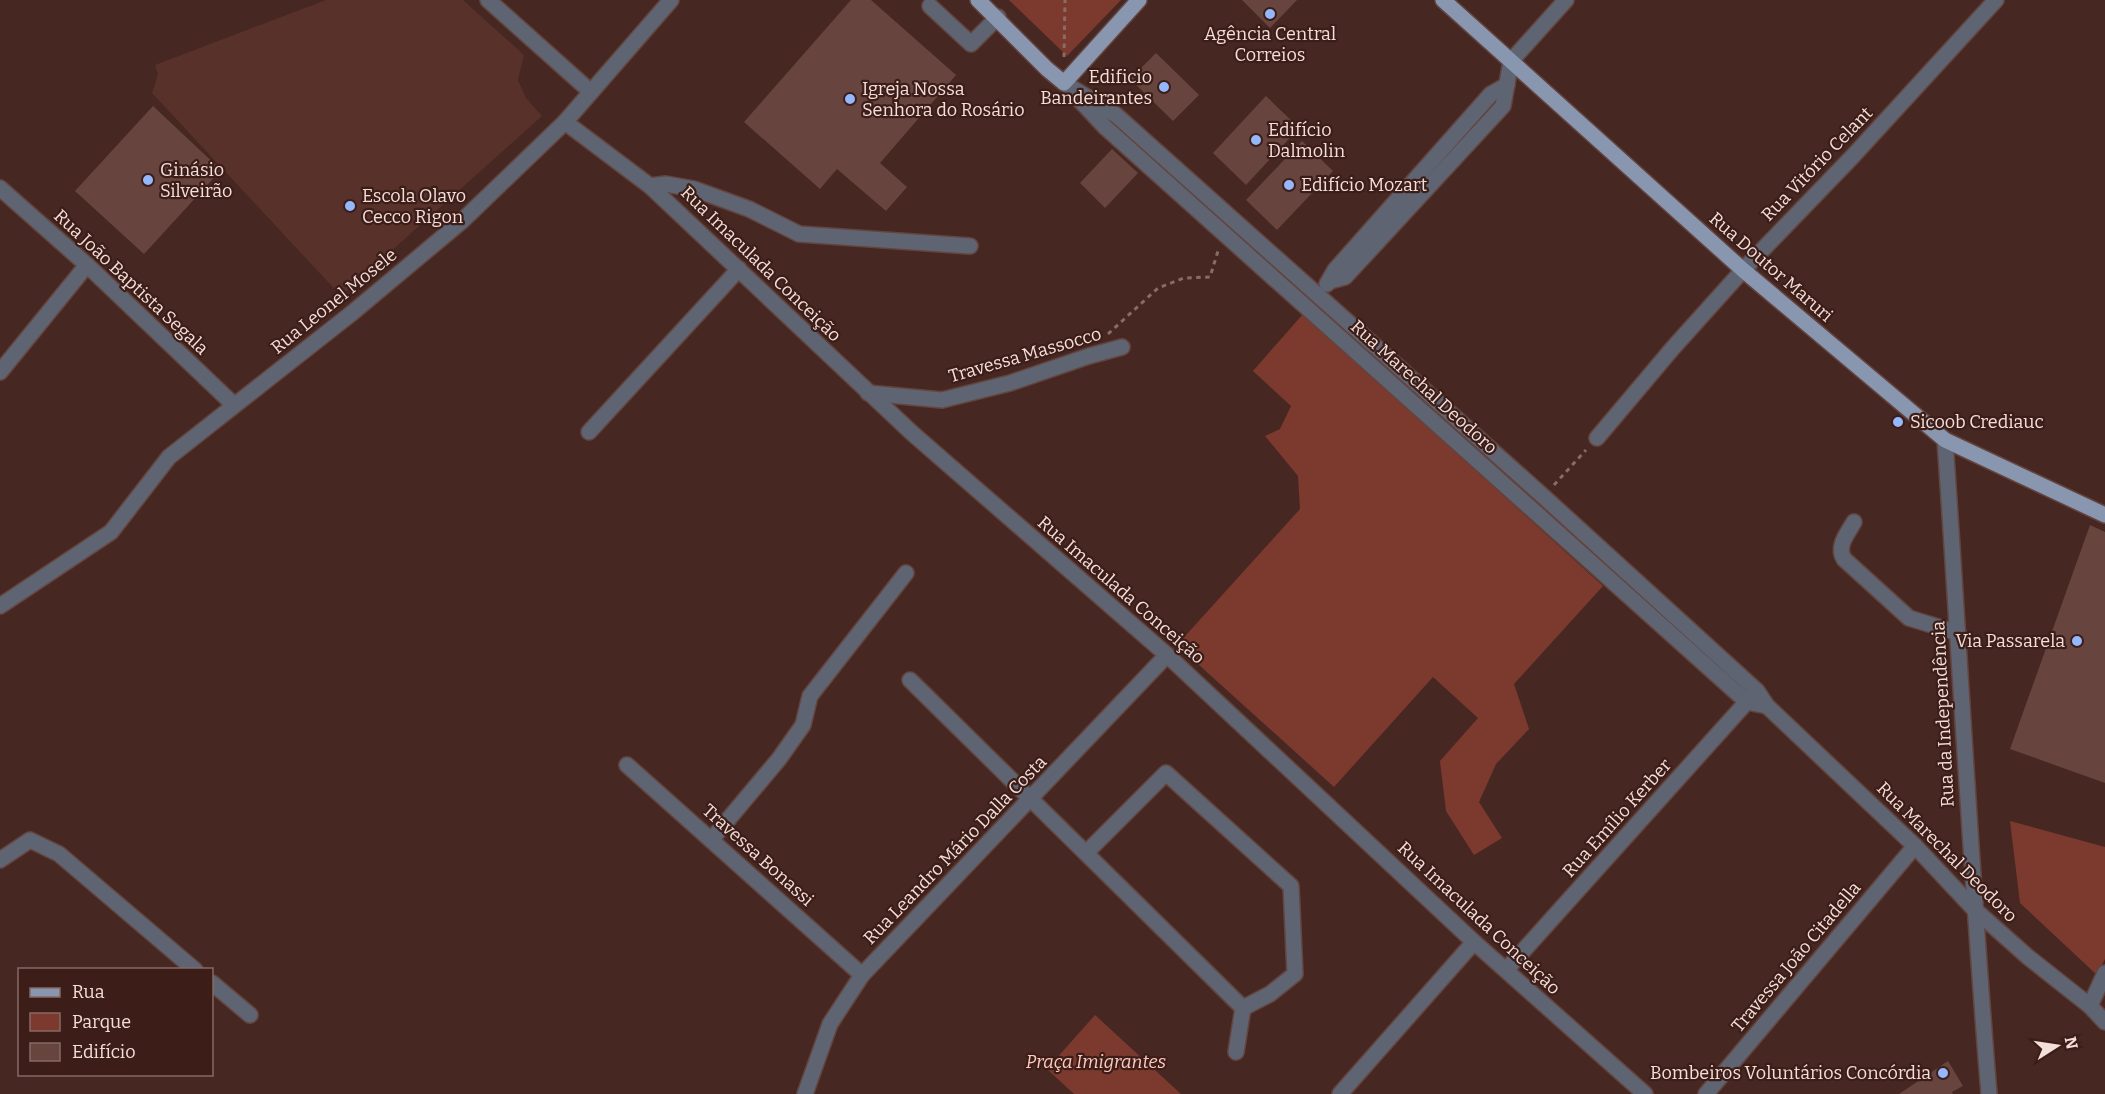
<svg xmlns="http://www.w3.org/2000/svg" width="2105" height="1094" viewBox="0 0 2105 1094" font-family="Bitter,serif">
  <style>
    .built { fill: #57312a }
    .green { fill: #7c3a2f }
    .building { fill: #67453e }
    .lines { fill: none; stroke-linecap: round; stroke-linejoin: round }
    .minor-casing { stroke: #63443e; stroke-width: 18 }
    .major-casing { stroke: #63443e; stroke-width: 18 }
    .path { stroke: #886c66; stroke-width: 3; stroke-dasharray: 4.5 4.5; stroke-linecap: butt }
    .minor { stroke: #5e6471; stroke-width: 15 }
    .major { stroke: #8996b0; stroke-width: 15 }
    .poi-dot { fill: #94b7fd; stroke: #3c1d18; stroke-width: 2 }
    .labels { text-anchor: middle; stroke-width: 4.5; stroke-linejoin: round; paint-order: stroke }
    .poi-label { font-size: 18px; fill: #f3ded9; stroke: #3c1d18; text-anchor: start }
    .street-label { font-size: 18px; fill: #f3ded9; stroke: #3c1d18 }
    .park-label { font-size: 18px; font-style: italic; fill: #ffcac0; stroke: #3c1d18 }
  </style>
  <rect width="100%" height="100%" fill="#472721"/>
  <polygon class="built" points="326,0 463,0 524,55 518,80 526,98 542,116 341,296 152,93 158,74 155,65"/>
  <g class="green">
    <polygon points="1009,0 1121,0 1067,56"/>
    <polygon points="1303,314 1603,586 1514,684 1529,729 1496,764 1479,802 1502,838 1474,855 1446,811 1440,761 1478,718 1433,677 1334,787 1177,645 1300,509 1298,476 1265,436 1280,429 1291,406 1253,371"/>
    <polygon points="2010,821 2105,847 2105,959 2097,975 2020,903"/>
    <polygon points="1095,1015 1181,1094 1074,1094 1047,1069"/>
  </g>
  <g class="building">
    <polygon points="851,0 871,0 956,75 880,163 907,187 886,211 837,169 820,189 744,122"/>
    <polygon points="1242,0 1297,0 1270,28"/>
    <polygon points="1156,53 1199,95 1173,121 1130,79"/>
    <polygon points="1266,96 1299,128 1246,185 1213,153"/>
    <polygon points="153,106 221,170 144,254 75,191"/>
    <polygon points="1302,141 1333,171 1277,230 1246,200"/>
    <polygon points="1112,149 1138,173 1105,208 1080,183"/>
    <polygon points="2090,525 2105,532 2105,783 2010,749"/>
    <polygon points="1948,1061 1963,1086 1952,1092 1953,1094 1899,1094"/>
  </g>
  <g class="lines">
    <defs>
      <g id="minor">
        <polyline points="488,0 591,92"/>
        <polyline points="930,6 971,44 998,17"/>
        <polyline points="1064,83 1116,115 1544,497 1757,691 1767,706 1915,846 1974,909 2028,957 2090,1006 2105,1022"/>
        <polyline points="1076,96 1105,127 1747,702 1767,706"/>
        <polyline points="565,122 650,186 912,433 1167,655 1474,942 1645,1094"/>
        <polyline points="650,186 666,184 694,189 749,209 799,234 970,246"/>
        <polyline points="0,188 87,265 234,405"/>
        <polyline points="1330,281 1345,277 1503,106 1511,61 1566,0"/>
        <polyline points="1327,284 1335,270 1491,94 1507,85"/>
        <polyline points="0,372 87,265"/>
        <polyline points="868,393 942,400 1010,383 1089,356 1122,347"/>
        <polyline points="589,432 739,269"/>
        <polyline points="1597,438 1672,349 1743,270 1853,156 1996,0"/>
        <path d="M1945,440C1960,658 1971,876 1989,1094"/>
        <path d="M1854,522C1848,533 1836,546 1844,559L1909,618L1958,633"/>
        <polyline points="0,606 111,532 169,457 352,313 462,221 565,122 671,0"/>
        <polyline points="910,680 1243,1008 1236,1052"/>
        <polyline points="627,765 862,975"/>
        <polyline points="711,840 779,759 803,725 810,696 906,573"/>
        <polyline points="1086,853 1166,773 1291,886 1295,974 1270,994 1243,1008"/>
        <polyline points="0,860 30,840 59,854 195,970"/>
        <polyline points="1506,970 1753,695"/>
        <polyline points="212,983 250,1015"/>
        <polyline points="2090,1006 2105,973"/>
        <polyline points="805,1094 830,1024 862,975 1167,655"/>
        <polyline points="1340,1094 1474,942"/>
        <polyline points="1706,1094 1915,846"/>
      </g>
      <g id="major">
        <polyline points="978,0 1047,69 1064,83 1139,0"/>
        <polyline points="1443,0 1743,270 1945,440 2105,515"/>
      </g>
    </defs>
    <use href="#minor" class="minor-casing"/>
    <use href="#major" class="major-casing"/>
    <g class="path">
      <polyline points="1064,57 1065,0"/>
      <polyline points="1108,334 1158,288 1184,278 1210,277 1218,251"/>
      <polyline points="1554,485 1586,450"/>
    </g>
    <use href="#minor" class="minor"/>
    <use href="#major" class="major"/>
  </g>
  <g class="poi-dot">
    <circle cx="1270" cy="14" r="6"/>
    <circle cx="1164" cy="87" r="6"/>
    <circle cx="850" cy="99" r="6"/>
    <circle cx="1256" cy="140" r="6"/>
    <circle cx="148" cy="180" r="6"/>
    <circle cx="1289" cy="185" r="6"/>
    <circle cx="350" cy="206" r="6"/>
    <circle cx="1898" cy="422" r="6"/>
    <circle cx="2077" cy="641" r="6"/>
    <circle cx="1943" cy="1073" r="6"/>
  </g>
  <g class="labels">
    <g class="poi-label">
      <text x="1270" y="40" text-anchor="middle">Agência Central<tspan x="1270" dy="21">Correios</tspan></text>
      <text x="1152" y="83" text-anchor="end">Edificio<tspan x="1152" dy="21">Bandeirantes</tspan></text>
      <text x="862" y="95">Igreja Nossa<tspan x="862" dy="21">Senhora do Rosário</tspan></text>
      <text x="1268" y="136">Edifício<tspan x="1268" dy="21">Dalmolin</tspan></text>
      <text x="160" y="176">Ginásio<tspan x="160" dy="21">Silveirão</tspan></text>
      <text x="1301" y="191">Edifício Mozart</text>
      <text x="362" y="202">Escola Olavo<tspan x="362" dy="21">Cecco Rigon</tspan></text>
      <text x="1910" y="428">Sicoob Crediauc</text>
      <text x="2065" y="647" text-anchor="end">Via Passarela</text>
      <text x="1931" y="1079" text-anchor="end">Bombeiros Voluntários Concórdia</text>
    </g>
    <g class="street-label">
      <text transform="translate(1817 164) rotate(-46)" y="6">Rua Vitório Celant</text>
      <text transform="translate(761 264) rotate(44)" y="6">Rua Imaculada Conceição</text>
      <text transform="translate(1771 267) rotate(41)" y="6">Rua Doutor Maruri</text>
      <text transform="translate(131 282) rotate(43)" y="6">Rua João Baptista Segala</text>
      <text transform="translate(334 301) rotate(-39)" y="6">Rua Leonel Mosele</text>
      <text transform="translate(1025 355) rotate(-16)" y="6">Travessa Massocco</text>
      <text transform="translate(1424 387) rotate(42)" y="6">Rua Marechal Deodoro</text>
      <text transform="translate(1121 590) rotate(41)" y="6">Rua Imaculada Conceição</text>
      <text transform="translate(1943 714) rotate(-93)" y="6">Rua da Independência</text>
      <text transform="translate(1617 818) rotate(-48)" y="6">Rua Emílio Kerber</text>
      <text transform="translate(955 850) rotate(-46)" y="6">Rua Leandro Mário Dalla Costa</text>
      <text transform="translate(1947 852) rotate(45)" y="6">Rua Marechal Deodoro</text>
      <text transform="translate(758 855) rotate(42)" y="6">Travessa Bonassi</text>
      <text transform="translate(1479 918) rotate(43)" y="6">Rua Imaculada Conceição</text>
      <text transform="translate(1796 957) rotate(-50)" y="6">Travessa João Citadella</text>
    </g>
    <g class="park-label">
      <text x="1096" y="1068">Praça Imigrantes</text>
    </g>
  </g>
  <rect x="18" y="968" width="195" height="108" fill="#3c1d18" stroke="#856a65" stroke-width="1.5"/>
  <rect x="30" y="988" width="30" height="9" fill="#8996b0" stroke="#856a65" stroke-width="1.5"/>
  <text x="72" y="998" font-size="18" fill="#f3ded9">Rua</text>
  <rect x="30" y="1013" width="30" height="18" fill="#7c3a2f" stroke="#856a65" stroke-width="1.5"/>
  <text x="72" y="1028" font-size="18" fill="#f3ded9">Parque</text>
  <rect x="30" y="1043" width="30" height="18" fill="#67453e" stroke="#856a65" stroke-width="1.5"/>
  <text x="72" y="1058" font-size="18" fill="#f3ded9">Edifício</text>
  <g transform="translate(2057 1046) rotate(78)" stroke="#3c1d18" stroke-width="4.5" paint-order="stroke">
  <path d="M0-4.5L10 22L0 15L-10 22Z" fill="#f3ded9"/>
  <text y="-9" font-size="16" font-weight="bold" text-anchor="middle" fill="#f3ded9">N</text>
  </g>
</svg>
